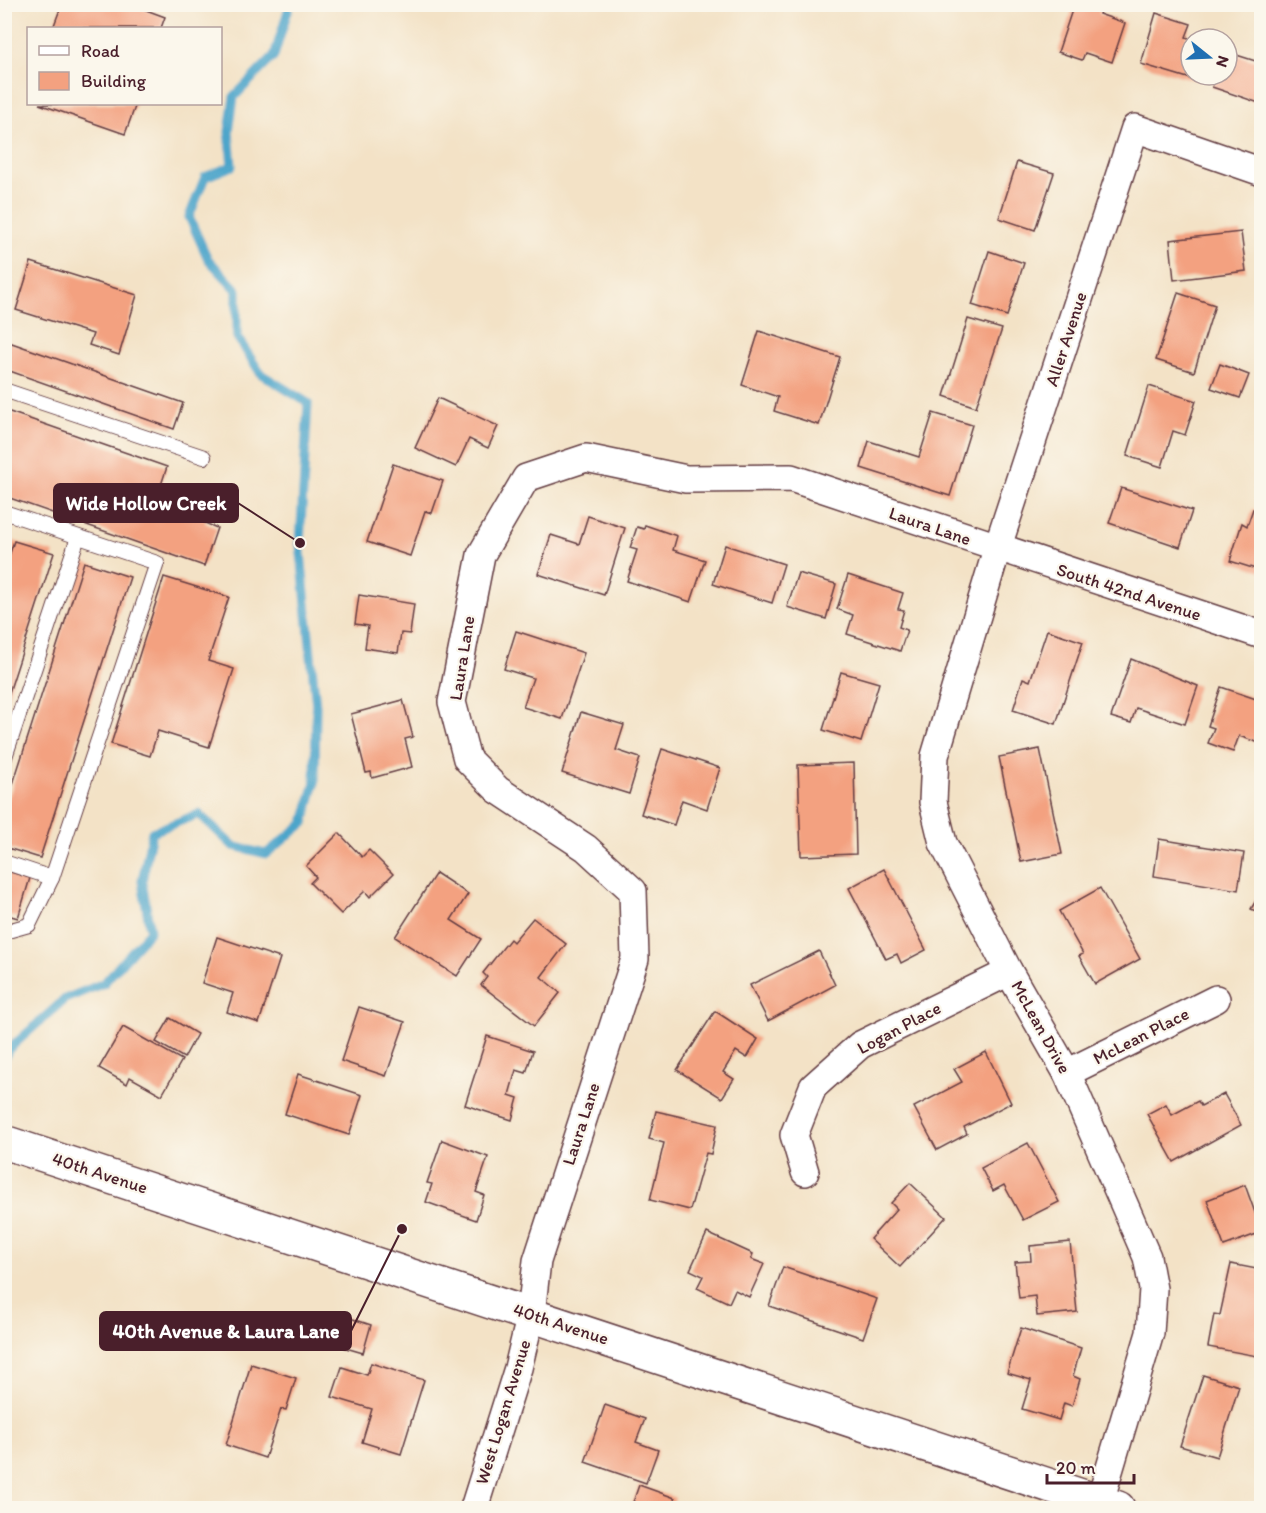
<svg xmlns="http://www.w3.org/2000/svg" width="1266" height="1513" viewBox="0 0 1266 1513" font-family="Itim,sans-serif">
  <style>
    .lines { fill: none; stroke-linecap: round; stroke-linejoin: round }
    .stream { stroke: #4ea5ca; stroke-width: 9 }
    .building { fill: #f3a180 }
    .service-casing { stroke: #633c42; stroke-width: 16 }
    .minor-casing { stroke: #633c42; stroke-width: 30 }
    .primary-casing { stroke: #633c42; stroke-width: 36 }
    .service { stroke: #fff; stroke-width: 14 }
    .minor { stroke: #fff; stroke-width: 27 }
    .primary { stroke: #fff; stroke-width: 33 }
    .labels { text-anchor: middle; stroke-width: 4.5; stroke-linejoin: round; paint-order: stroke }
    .street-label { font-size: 18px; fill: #4a1f2b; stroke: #fbf7ec }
    .leader { fill: none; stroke: #4a1f2b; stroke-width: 2 }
    .callout-dot { fill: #4a1f2b; stroke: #fbf7ec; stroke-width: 2 }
    .callout { fill: #4a1f2b; stroke: #4a1f2b; stroke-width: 2 }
    .callout-label { font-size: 20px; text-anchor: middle; font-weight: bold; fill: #fff }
  </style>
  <rect width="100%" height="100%" fill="#fbf7ec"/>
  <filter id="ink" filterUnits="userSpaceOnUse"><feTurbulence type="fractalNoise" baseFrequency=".0167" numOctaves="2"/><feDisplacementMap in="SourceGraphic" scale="12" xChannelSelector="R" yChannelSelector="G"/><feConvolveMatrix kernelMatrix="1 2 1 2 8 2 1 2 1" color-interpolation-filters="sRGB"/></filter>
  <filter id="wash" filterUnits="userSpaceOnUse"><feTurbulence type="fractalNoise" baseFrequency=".008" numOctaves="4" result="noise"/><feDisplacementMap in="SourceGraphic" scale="24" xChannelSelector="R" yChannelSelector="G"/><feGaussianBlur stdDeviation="1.35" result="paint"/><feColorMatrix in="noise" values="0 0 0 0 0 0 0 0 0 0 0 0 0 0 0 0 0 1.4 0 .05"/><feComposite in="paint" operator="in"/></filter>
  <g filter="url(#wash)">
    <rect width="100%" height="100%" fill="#f3e2c6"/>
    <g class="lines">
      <polyline class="stream" points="4,1059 8,1050 65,999 104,983 150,931 142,881 152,832 199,814 233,846 266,854 304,823 315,782 316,706 300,543 308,403 261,374 237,337 237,290 208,259 189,217 205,177 232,166 229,132 234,97 274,56 290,4"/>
    </g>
    <g id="blocks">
      <g class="building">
        <polygon points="62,4 130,4 165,17 161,28 53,28"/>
        <polygon points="1074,4 1102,4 1099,14 1125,23 1112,62 1085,53 1082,60 1058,52"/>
        <polygon points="1156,13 1191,24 1186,37 1191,39 1191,75 1200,75 1198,81 1141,64"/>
        <polygon points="1227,52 1262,63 1262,104 1212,87 1216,75 1227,75"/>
        <polygon points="39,104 136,104 125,134"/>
        <polygon points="1017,162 1054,173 1035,230 999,218"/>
        <polygon points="1241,232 1246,271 1174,280 1170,240"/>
        <polygon points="989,251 1024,263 1007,316 972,305"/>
        <polygon points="31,262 137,295 119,355 89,345 93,334 16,310"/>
        <polygon points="1178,293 1215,305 1194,372 1156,360"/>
        <polygon points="968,319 1002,329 976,407 944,396"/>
        <polygon points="759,331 840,357 819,425 774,411 778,397 742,385"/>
        <polygon points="6,341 183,403 174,429 4,369"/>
        <polygon points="1220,364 1249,375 1240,398 1211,388"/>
        <polygon points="1149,386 1196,401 1185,435 1173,431 1162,467 1127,456"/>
        <polygon points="438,398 498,426 488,448 469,439 456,467 415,448"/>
        <polygon points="4,410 167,467 161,485 212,503 205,523 217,528 204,566 4,496"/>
        <polygon points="933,413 972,425 950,496 861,468 869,441 919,457"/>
        <polygon points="393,464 443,481 432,513 425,511 410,556 367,542"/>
        <polygon points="1121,488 1192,511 1180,547 1109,523"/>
        <polygon points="1253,509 1262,512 1262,571 1230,561 1242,523 1247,526"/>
        <polygon points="588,516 625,528 604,595 538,574 551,535 579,544"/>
        <polygon points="645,525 677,536 673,550 705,560 691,602 627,581 637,550 630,548 637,527 644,529"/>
        <polygon points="14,541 54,553 5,705 4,571"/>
        <polygon points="725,545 784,564 772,603 713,584"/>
        <polygon points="84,562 130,577 40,858 4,847 4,812"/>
        <polygon points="798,573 836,584 826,619 787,607"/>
        <polygon points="848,575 903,593 898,609 904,610 899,627 907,630 900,651 847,634 853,615 837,609"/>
        <polygon points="164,577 229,597 208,661 234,669 209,747 158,731 150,756 111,744"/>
        <polygon points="359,595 414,604 410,634 401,633 398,653 365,648 368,626 355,624"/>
        <polygon points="1047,630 1083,642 1056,724 1013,710 1023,678 1030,681"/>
        <polygon points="516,631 584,653 562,719 523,707 533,678 504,669"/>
        <polygon points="1131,659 1198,686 1185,724 1136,708 1131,723 1111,717"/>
        <polygon points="841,672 879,683 861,742 823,730"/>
        <polygon points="1221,687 1262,701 1262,744 1239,736 1233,752 1208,743 1214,728 1208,726"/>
        <polygon points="403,700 413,737 405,739 412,767 372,778 371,772 366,773 351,714"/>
        <polygon points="581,712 624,725 616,750 640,758 629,794 562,773"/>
        <polygon points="662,749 720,768 707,809 682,800 674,825 641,814"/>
        <polygon points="1040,749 1062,854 1021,862 999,757"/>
        <polygon points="854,763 856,854 801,856 798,765"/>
        <polygon points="339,833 362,857 369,850 393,874 370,897 365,891 341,914 310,883 316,877 306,866"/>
        <polygon points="1159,839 1244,853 1238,890 1154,876"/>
        <polygon points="884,869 926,950 901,963 897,954 886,959 849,888"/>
        <polygon points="4,870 30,878 18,918 4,914"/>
        <polygon points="436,873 468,894 451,920 481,939 457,976 395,937"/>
        <polygon points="1100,888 1140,959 1095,984 1079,956 1083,954 1059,911"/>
        <polygon points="1262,890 1262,914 1251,909"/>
        <polygon points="533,918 566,944 541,977 560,993 534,1026 481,985 487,977 483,973 510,939 513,942"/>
        <polygon points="217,937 280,958 259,1023 227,1012 233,993 202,983"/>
        <polygon points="819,951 835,985 768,1021 750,985"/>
        <polygon points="359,1007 405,1022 386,1076 341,1061"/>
        <polygon points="715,1011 758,1039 747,1058 736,1051 723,1072 734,1079 722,1098 677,1070"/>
        <polygon points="170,1018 197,1034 184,1058 156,1042"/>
        <polygon points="123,1027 182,1060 162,1095 130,1077 127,1084 99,1068"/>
        <polygon points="487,1036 533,1051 526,1073 516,1070 509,1095 518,1098 512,1120 465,1105"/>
        <polygon points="986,1052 1011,1103 964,1127 967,1134 937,1150 914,1107 962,1082 954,1069"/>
        <polygon points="298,1074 362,1095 349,1135 285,1114"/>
        <polygon points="1224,1094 1241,1125 1174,1162 1147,1114 1166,1104 1172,1115 1198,1101 1201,1106"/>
        <polygon points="656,1111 717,1125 711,1154 706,1153 690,1210 650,1200 664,1143 649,1139"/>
        <polygon points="442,1140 488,1157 476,1192 484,1195 476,1220 426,1202 432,1184 427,1183"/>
        <polygon points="1028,1143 1059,1202 1023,1220 1004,1185 993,1191 981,1168"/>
        <polygon points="910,1183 946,1217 900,1267 870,1239 897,1209 891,1203"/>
        <polygon points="1245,1185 1262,1232 1224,1246 1207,1200"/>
        <polygon points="707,1233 753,1254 751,1259 764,1264 749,1297 735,1290 729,1303 697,1288 703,1276 690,1270"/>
        <polygon points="1070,1242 1077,1312 1037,1316 1035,1296 1019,1298 1015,1262 1031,1261 1030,1246"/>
        <polygon points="1231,1264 1262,1270 1262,1329 1257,1356 1208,1347 1214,1314 1220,1315"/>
        <polygon points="783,1267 877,1299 863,1338 769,1306"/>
        <polygon points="347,1317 371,1325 363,1353 339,1346"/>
        <polygon points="1021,1328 1081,1348 1073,1376 1080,1379 1072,1406 1064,1403 1059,1420 1022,1409 1031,1380 1007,1373"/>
        <polygon points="371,1363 424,1380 401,1454 362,1442 372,1409 332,1397 342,1367 367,1375"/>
        <polygon points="251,1364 296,1378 286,1410 281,1409 265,1458 226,1445"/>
        <polygon points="1203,1375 1239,1386 1217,1457 1180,1446"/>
        <polygon points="605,1405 645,1419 636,1442 658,1450 646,1483 585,1462"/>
        <polygon points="639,1485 675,1498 671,1508 631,1508"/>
      </g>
    </g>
  </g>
  <g filter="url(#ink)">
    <use href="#blocks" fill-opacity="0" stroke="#633c42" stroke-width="1.5"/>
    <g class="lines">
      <defs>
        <g id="service">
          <polyline points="4,390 204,457"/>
          <polyline points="4,512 157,563 52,878 4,862"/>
          <polyline points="4,760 78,537"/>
          <polyline points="4,932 29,925 52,878"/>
        </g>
        <g id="minor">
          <polyline points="1067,1073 1216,999"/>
          <polyline points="805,1172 794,1135 813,1087 860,1045 1009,972"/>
          <polyline points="474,1508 518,1368 531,1314 537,1261 635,959 633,891 586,848 498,790 467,759 452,702 481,555 526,478 586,458 686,479 791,478 1262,635"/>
          <polyline points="1098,1508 1150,1333 1153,1289 1147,1257 1067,1073 1009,972 943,843 933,802 935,756 997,549 1135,128 1262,172"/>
        </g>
        <polyline id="primary" points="4,1142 1118,1508"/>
      </defs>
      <use href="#service" class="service-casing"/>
      <use href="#minor" class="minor-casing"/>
      <use href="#primary" class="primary-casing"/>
      <use href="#service" class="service"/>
      <use href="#minor" class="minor"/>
      <use href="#primary" class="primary"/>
    </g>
  </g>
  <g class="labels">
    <g class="street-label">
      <text transform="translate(1066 339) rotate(-72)" y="6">Aller Avenue</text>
      <text transform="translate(930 526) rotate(19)" y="6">Laura Lane</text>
      <text transform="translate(1129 592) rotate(18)" y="6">South 42nd Avenue</text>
      <text transform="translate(462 658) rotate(-81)" y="6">Laura Lane</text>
      <text transform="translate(1041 1027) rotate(61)" y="6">McLean Drive</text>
      <text transform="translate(899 1028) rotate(-28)" y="6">Logan Place</text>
      <text transform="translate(1141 1036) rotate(-27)" y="6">McLean Place</text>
      <text transform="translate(581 1124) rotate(-72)" y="6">Laura Lane</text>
      <text transform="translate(100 1173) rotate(18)" y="6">40th Avenue</text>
      <text transform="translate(561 1324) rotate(18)" y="6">40th Avenue</text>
      <text transform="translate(503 1412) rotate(-73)" y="6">West Logan Avenue</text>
    </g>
  </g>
  <path class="leader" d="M300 543L238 503M402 1229L351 1331"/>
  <g class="callout-dot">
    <circle cx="300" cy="543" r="6"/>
    <circle cx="402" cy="1229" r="6"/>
  </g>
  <g class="callout">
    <rect x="54" y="484" width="184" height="38" rx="6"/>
    <rect x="100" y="1312" width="251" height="38" rx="6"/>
  </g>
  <g class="callout-label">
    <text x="146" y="510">Wide Hollow Creek</text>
    <text x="226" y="1338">40th Avenue &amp; Laura Lane</text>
  </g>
  <rect width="1266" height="1513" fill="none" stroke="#fbf7ec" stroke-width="24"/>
  <rect x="27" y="27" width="195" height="78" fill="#fbf7ec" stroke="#b4a19f" stroke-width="1.5"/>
  <rect x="39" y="46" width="30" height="9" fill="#ffffff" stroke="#b4a19f" stroke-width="1.5"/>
  <text x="81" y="57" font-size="18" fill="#4a1f2b">Road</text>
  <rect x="39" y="72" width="30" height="18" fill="#f3a180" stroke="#b4a19f" stroke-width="1.5"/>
  <text x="81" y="87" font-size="18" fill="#4a1f2b">Building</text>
  <g transform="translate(1209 57) rotate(108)"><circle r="28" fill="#fbf7ec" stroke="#b4a19f" stroke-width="1.5"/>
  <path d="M0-4.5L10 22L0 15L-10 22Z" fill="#1f6fb2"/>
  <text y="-9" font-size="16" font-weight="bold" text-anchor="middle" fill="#4a1f2b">N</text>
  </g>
  <path d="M1047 1474v9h87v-9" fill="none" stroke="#4a1f2b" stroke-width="3"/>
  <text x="1056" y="1474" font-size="18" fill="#4a1f2b" stroke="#fbf7ec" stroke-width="4.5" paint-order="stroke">20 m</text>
</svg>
